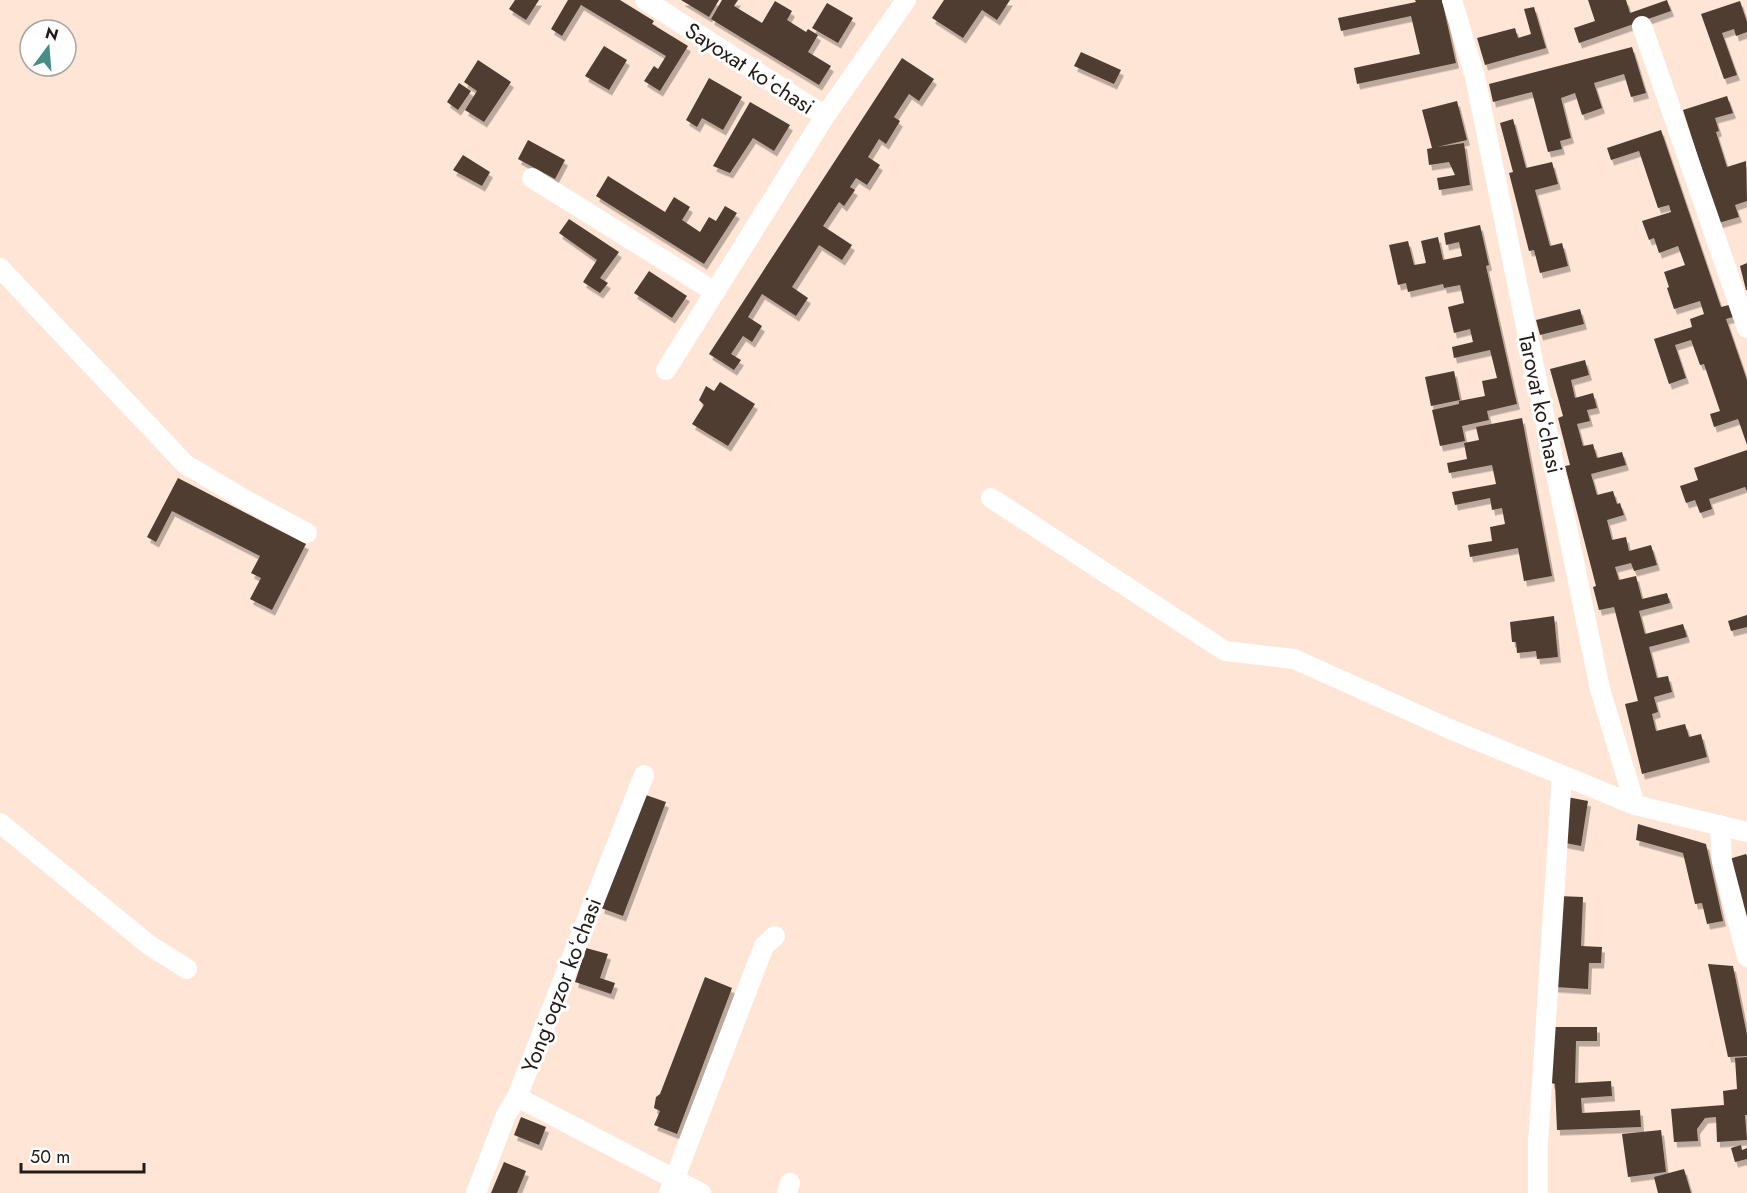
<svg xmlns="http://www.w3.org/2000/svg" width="1747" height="1193" viewBox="0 0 1747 1193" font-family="Jost,sans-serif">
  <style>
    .building { fill: #4f3c30; filter: url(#shadow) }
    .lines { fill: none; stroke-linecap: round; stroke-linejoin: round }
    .street { stroke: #fff; stroke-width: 20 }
    .labels { text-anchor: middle; stroke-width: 6; stroke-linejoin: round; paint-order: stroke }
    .street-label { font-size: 22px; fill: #231b16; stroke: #fff }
  </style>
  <defs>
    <filter id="shadow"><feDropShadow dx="3" dy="5.5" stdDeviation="0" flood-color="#0004"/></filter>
  </defs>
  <rect width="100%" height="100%" fill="#fee5d6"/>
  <g class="building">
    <polygon points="515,0 539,0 526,20 509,9"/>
    <polygon points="568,0 620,0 654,21 652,24 688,46 660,91 644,81 654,66 658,69 666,56 581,5 562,36 551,29"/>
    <polygon points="681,0 719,0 709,17"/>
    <polygon points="722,0 738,0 734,6 762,23 775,1 792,11 787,20 806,32 808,29 818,35 808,52 831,66 819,85 711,19"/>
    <polygon points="944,0 1010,0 997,20 982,10 963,38 932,18"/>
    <polygon points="1415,0 1442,0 1456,63 1357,84 1354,68 1420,54 1411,16 1341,31 1338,18 1416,2"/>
    <polygon points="1588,0 1626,0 1630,13 1667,0 1671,11 1579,43 1574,28 1595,21"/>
    <polygon points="1740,1 1747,22 1747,32 1736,36 1734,29 1722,33 1737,75 1724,79 1701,14"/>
    <polygon points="827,3 853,18 838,43 812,28"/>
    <polygon points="1534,7 1546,48 1485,65 1477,38 1515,28 1518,38 1531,34 1524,9"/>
    <polygon points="604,46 627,60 609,90 585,76"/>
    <polygon points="1632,47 1646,93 1631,97 1624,74 1594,83 1602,108 1582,115 1575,93 1561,98 1571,138 1560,141 1562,149 1548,152 1532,92 1493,102 1489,84"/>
    <polygon points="1081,52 1121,70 1114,84 1074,66"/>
    <polygon points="902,58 934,79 919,101 909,94 894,117 900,121 886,144 879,139 868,157 880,165 867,185 856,178 850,187 855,190 844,206 839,202 823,226 852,245 842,260 819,245 792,287 808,298 796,316 762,294 748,317 762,326 752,342 743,336 731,354 741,360 734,370 709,354"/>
    <polygon points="478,60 511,82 484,122 465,110 477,91 464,82"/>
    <polygon points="709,78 742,97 723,130 702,118 697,127 686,120"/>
    <polygon points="459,83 471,91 458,110 447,102"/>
    <polygon points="1727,96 1733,113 1715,118 1719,131 1716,132 1727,167 1746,161 1747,201 1735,205 1739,217 1715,224 1715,210 1683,110"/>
    <polygon points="1457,101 1467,140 1437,147 1464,143 1470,185 1439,190 1437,178 1455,175 1449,162 1429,165 1427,149 1432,148 1422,110"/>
    <polygon points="750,102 790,125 774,151 753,138 730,173 713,166"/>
    <polygon points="1513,119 1526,168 1552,162 1558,184 1535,190 1550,246 1562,243 1568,266 1540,273 1534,250 1529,251 1509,173 1513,172 1500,123"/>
    <polygon points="1661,130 1721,307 1729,305 1733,317 1726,319 1747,380 1747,445 1738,419 1714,427 1710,414 1720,411 1704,364 1700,365 1691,340 1675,345 1686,378 1669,384 1654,339 1692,327 1690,319 1704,314 1700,301 1674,309 1667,288 1669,287 1664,272 1685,265 1678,246 1659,253 1654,238 1649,240 1642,221 1671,212 1669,205 1658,208 1639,151 1611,160 1607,148"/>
    <polygon points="528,140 565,160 555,179 518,159"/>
    <polygon points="463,155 490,172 482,186 453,170"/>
    <polygon points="608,176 665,212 674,197 690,207 682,220 700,232 709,217 716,221 725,206 737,213 704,264 596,196"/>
    <polygon points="569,219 619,252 600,278 608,283 600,293 583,282 597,260 559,233"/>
    <polygon points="1480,225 1489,265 1486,266 1517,404 1487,411 1489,420 1462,426 1465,441 1440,446 1432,410 1459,404 1459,401 1485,396 1482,381 1497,378 1490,350 1454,358 1452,347 1473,342 1470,329 1454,333 1448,307 1464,303 1460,285 1444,288 1443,284 1408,292 1406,283 1398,285 1389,245 1408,241 1414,265 1426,263 1421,241 1438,237 1443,260 1462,256 1459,242 1446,245 1444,233"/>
    <polygon points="1747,263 1747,290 1746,290 1740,266"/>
    <polygon points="649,271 687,296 672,318 634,293"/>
    <polygon points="1580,309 1584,324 1540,335 1536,320"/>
    <polygon points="1585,360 1589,375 1571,380 1575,398 1593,393 1597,408 1587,410 1590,421 1577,424 1583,446 1593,444 1597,458 1622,452 1626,465 1591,474 1597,495 1613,491 1617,504 1620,503 1624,515 1607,520 1612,540 1626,537 1629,551 1651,545 1657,565 1634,571 1631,563 1615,567 1619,580 1636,576 1642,599 1667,593 1670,603 1639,611 1645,634 1683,624 1687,637 1649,647 1657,678 1668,676 1672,692 1654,697 1658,712 1652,714 1656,731 1685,724 1689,737 1701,734 1707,757 1642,774 1625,704 1638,701 1614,607 1599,610 1593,587 1596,586 1565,466 1570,465 1558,418 1563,416 1550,369"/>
    <polygon points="1454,371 1460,400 1431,406 1425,377"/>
    <polygon points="720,382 755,404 728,446 692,424 704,405 699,400 706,386 714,391"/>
    <polygon points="1522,418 1552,576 1524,581 1518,548 1470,557 1468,545 1492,541 1490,527 1505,524 1502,508 1492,510 1490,498 1455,505 1452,492 1496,484 1492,465 1449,473 1447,463 1467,459 1464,443 1479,440 1476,427"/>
    <polygon points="1747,450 1747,491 1745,487 1709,499 1712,509 1700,513 1695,500 1686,503 1680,486 1698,480 1694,468"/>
    <polygon points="178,478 306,544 272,610 250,599 261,578 251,573 260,556 172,511 156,542 147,537"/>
    <polygon points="1747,615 1747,627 1731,631 1728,621"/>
    <polygon points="1554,616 1558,657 1537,659 1536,651 1517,653 1516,642 1512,642 1510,622"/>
    <polygon points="643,794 666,802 623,916 601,908"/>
    <polygon points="1567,797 1588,801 1581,846 1560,842"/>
    <polygon points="1638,824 1706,844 1723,921 1707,924 1702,903 1695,904 1683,853 1636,840"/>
    <polygon points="1746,854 1747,856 1747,918 1729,859"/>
    <polygon points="1558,896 1583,897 1581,946 1602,947 1601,963 1589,963 1588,989 1555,987"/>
    <polygon points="586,948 608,954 600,978 615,983 611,994 575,982"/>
    <polygon points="1708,964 1733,966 1747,1035 1747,1056 1728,1057"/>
    <polygon points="705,977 732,988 677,1134 654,1125 660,1111 654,1108 656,1097 660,1094"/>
    <polygon points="1552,1027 1597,1027 1597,1041 1576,1041 1575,1083 1611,1081 1612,1096 1581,1098 1582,1113 1640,1110 1641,1127 1557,1130 1555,1084 1551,1083"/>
    <polygon points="1747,1057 1747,1115 1745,1115 1747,1140 1717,1142 1716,1117 1705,1118 1697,1129 1698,1141 1674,1142 1671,1109 1724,1105 1723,1091 1737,1089 1735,1058"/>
    <polygon points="521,1117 546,1127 539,1145 514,1135"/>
    <polygon points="1661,1130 1666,1172 1628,1177 1622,1134"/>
    <polygon points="1741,1145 1742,1150 1747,1148 1747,1159 1735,1162 1731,1148"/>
    <polygon points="504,1162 526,1171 517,1193 491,1193"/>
    <polygon points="1684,1169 1691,1193 1658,1193 1654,1177"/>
  </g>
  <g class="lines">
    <g class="street">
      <polyline points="645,0 825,116"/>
      <polyline points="1452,0 1475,77 1600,689 1635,805"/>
      <polyline points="1642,26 1747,328"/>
      <polyline points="532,178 715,292"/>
      <polyline points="0,268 185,464 249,502 307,533"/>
      <polyline points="666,370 825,116 906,0"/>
      <polyline points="991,498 1225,651 1294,659 1452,730 1635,805 1747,832"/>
      <polyline points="0,823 149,945 187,969"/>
      <polyline points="1720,825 1722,861 1747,957"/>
      <polyline points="517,1097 701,1193"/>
      <polyline points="476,1193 506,1115 517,1097 644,775"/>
      <polyline points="669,1193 764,946 775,936"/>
      <polyline points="787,1193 790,1183"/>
      <polyline points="1538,1193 1538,1144 1562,775"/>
    </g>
  </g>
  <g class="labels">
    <g class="street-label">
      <text transform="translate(750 68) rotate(33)" y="8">Sayoxat koʻchasi</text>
      <text transform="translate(1541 403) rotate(78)" y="8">Tarovat koʻchasi</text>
      <text transform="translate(561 985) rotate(-69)" y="8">Yongʻoqzor koʻchasi</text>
    </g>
  </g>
  <g transform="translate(48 48) rotate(16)"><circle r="28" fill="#ffffff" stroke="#a7a4a2" stroke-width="1.5"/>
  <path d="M0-4.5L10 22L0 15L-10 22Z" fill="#468d86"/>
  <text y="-9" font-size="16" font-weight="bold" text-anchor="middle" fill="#231b16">N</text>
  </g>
  <path d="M21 1163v9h123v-9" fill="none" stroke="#231b16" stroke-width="3"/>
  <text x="30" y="1163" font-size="18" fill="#231b16" stroke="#ffffff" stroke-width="4.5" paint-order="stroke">50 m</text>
</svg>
